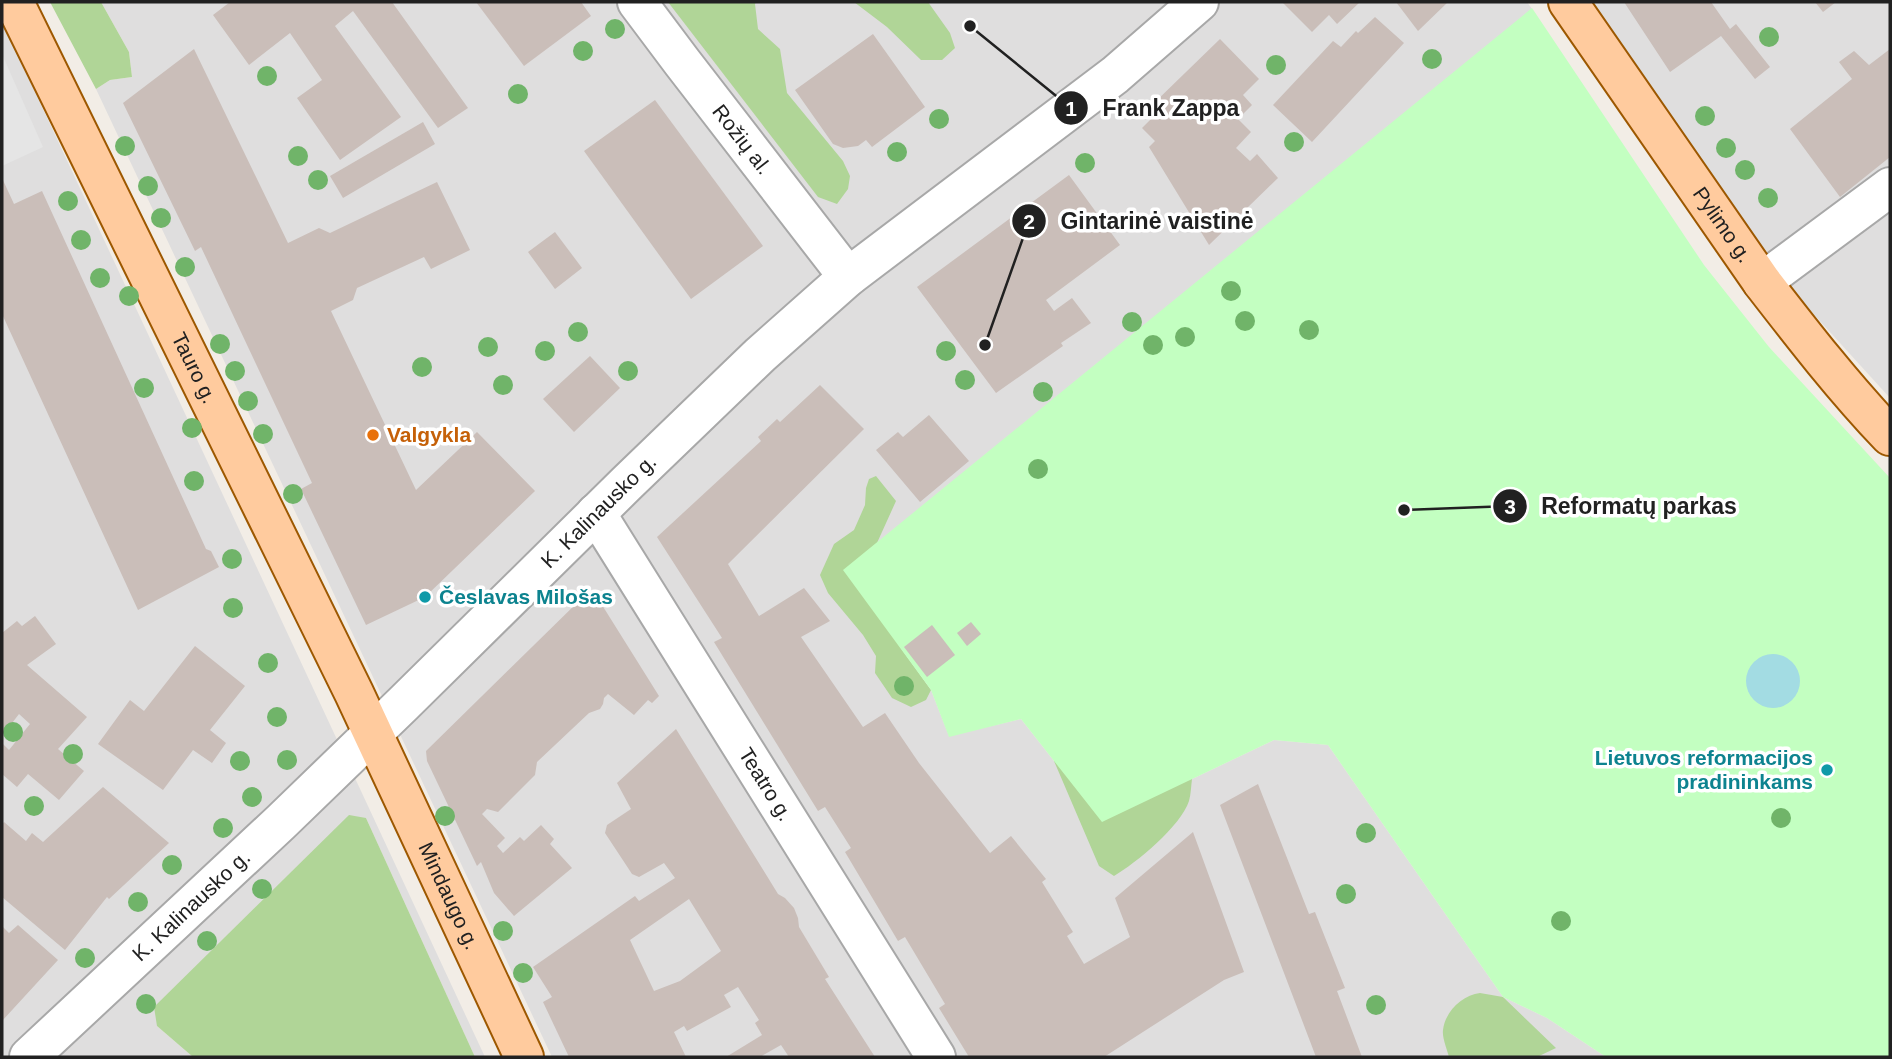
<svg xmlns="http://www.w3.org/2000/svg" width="1892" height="1059" viewBox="0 0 1892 1059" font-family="Helvetica,sans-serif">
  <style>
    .residential { fill: #dfdede }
    .forest { fill: #b0d597 }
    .park { fill: #c3ffc1 }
    .parking { fill: #e5e5e5 }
    .water { fill: #a3dce3 }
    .building { fill: #cabeb9; fill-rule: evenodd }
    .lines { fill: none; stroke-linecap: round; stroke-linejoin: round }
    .minor-casing { stroke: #a8a8a8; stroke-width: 42 }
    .major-casing { stroke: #9d5800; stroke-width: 42 }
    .minor { stroke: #fff; stroke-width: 38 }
    .major { stroke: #ffcb9e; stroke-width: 38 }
    .tree { fill: #70b469 }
    .food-dot { fill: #e8710a; stroke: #fff; stroke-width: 2.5 }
    .culture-dot { fill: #0f9aa8; stroke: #fff; stroke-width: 2.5 }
    .labels { text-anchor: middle; stroke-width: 7; stroke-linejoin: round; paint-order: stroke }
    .street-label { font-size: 21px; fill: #212121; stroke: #fff }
    .food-label { font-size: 21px; font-weight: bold; fill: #c56008; stroke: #fff; text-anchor: start }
    .culture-label { font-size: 21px; font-weight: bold; fill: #0d838f; stroke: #fff; text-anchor: start }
    .leader { fill: none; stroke: #212121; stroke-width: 2.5 }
    .callout-dot { fill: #212121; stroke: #fff; stroke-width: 2.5 }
    .mark-label { font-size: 21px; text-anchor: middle; font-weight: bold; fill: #fff }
    .callout-label { font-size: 23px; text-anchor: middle; font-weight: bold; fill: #212121; stroke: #fff; stroke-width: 7; stroke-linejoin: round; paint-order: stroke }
  </style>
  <rect width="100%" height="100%" fill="#f2ede6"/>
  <g class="residential">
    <polygon points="101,2 1527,2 1532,9 844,570 931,690 949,736 1021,719 1102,822 1274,740 1328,745 1503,997 1547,1018 1606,1057 552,1057 96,89 110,80 132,77 129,52"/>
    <polygon points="1588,2 1890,2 1890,398 1809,309 1728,208"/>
    <polygon points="2,21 485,1057 475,1057 366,818 157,1026 193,1057 2,1057"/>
  </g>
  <g class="forest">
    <polygon points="50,2 101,2 129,52 132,77 110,80 96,89"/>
    <polygon points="668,2 756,2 755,4 758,29 780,49 787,93 843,161 850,176 848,189 837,204 818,197"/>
    <polygon points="854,2 928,2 950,33 955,48 942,60 921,60 887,27"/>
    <polygon points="876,476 896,501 877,543 900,647 931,690 926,700 911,707 892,698 875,673 876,656 863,635 828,593 820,575 834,544 854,530 865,505 866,488 869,479"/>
    <path d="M1054,761L1192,779C1191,786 1191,794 1189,801C1181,826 1136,863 1114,876L1099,866Z"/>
    <polygon points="349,815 366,818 475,1057 193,1057 157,1026 154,1007"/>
    <path d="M1480,993L1503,997L1556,1048L1537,1057H1449C1447,1049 1442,1038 1443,1030C1445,1012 1462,995 1480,993Z"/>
  </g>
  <polygon class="park" points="1532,8 1704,265 1769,347 1890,478 1890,1057 1606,1057 1547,1018 1503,997 1328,745 1274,740 1102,822 1021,719 949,737 931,690 843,570"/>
  <polygon class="parking" points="2,54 43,147 2,166"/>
  <circle class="water" cx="1773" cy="681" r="27"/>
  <g class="building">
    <polygon points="230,2 392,2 468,108 438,128 353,11 335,26 401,117 340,160 297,98 322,80 290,33 249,65 213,15"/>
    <polygon points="476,2 581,2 591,16 524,66"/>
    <polygon points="1282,2 1360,2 1337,24 1329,15 1312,32"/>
    <polygon points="1396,2 1448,2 1418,31"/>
    <polygon points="1624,2 1711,2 1730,29 1736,24 1770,67 1755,79 1721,36 1670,72"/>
    <polygon points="1815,2 1836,2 1823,12"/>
    <polygon points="1375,17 1404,43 1312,142 1273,105 1333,41 1341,47 1356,31 1358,33"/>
    <polygon points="873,34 925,107 872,147 866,140 858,146 843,148 833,144 795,90"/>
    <polygon points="1220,39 1259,79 1243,95 1252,105 1238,119 1251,132 1236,148 1250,161 1257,154 1278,178 1209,245 1149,147 1155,141 1142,128 1157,113 1151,106"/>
    <polygon points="194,49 288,243 319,228 330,233 437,182 470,250 431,269 424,257 357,288 353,300 331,311 416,490 477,432 535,491 425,597 366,625 301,489 312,483 201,247 195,251 123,103"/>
    <polygon points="1890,49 1890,157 1840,197 1790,129 1852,79 1839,62 1854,51 1869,65"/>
    <polygon points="655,100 763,246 691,299 584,151"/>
    <polygon points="423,122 435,144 343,198 330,176"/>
    <polygon points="1069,175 1120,245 1046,300 1054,311 1072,298 1091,323 1061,343 1063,346 996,393 917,287"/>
    <polygon points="2,178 14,204 42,191 206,549 211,551 219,567 138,610 2,314"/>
    <polygon points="555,232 582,268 555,289 528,252"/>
    <polygon points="590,356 620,388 574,432 543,399"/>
    <polygon points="820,385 864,429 728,564 759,616 804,588 830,621 801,637 863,727 885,713 919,763 990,853 1011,836 1046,879 1042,882 1073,932 1067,936 1084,964 1130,937 1115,898 1193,832 1244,972 1224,980 1104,1057 969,1057 939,1008 945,1004 905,937 898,941 845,852 851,848 825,807 818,811 714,642 722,638 657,537 761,441 758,437 777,419 780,422"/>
    <polygon points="929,415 969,461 920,502 876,450 898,432 903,437"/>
    <polygon points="589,595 597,597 659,696 652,703 648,700 634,715 608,694 604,698 603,704 600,709 589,713 537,762 535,775 498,812 487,809 482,814 505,838 497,846 503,853 520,837 524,841 541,825 554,839 550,844 572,868 514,916 494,893 481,862 477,866 427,761 426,751 583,597"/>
    <polygon points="35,616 56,644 27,665 87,717 58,749 84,771 59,800 28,774 17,787 2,774 2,743 9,750 30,724 19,714 2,736 2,633 17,621 22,626"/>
    <polygon points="971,622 981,634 967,646 957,633"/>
    <polygon points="932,625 955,655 927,677 904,647"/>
    <polygon points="195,646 245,686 210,730 226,743 212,763 193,750 163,790 98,744 130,700 144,711"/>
    <path d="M676,729L778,894L785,898L794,908L798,918L799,927L829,977L825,979L875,1057H789L781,1045L760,1057H726L762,1035L755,1023L759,1020L738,987L724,995L731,1007L687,1031L684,1026L674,1032L686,1057H569L543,1002L552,997L533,967L635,896L639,901L675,878L664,863L639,877L632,874L605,833L607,825L631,809L617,783ZM689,899L721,951L680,981L654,991L630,940Z"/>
    <polygon points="1258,784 1309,914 1315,912 1345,988 1337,991 1362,1057 1316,1057 1220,805"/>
    <polygon points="103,787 169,843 109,899 107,897 65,950 2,897 2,825 4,822 26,841 32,833 43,842"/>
    <polygon points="18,925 58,960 2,1021 2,926 9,933"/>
  </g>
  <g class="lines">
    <defs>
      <g id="minor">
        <path id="s1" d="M637,2L682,62L848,277"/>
        <polyline points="1762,282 1890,187"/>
        <path id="s2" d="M596,513L936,1057"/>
        <path id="s3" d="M29,1057L281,822L403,704L627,483L760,355L848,277L1115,75L1199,2"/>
      </g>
      <g id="major">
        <path id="s4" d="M14,2L354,693L524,1057"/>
        <path id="s5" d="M1568,2L1762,282C1803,335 1844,388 1890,436"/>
      </g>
    </defs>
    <use href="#minor" class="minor-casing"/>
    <use href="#major" class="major-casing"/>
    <use href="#minor" class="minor"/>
    <use href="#major" class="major"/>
  </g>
  <g class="tree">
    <circle cx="615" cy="29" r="10"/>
    <circle cx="1769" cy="37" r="10"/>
    <circle cx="583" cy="51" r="10"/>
    <circle cx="1432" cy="59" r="10"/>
    <circle cx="1276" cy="65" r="10"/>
    <circle cx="267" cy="76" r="10"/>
    <circle cx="518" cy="94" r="10"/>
    <circle cx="1705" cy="116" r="10"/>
    <circle cx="939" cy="119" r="10"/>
    <circle cx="1294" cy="142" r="10"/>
    <circle cx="125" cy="146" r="10"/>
    <circle cx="1726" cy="148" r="10"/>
    <circle cx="897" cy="152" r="10"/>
    <circle cx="298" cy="156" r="10"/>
    <circle cx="1085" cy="163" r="10"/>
    <circle cx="1745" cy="170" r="10"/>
    <circle cx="318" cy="180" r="10"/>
    <circle cx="148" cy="186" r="10"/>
    <circle cx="1768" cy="198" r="10"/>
    <circle cx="68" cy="201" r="10"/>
    <circle cx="161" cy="218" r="10"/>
    <circle cx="81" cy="240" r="10"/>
    <circle cx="185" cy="267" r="10"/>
    <circle cx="100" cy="278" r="10"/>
    <circle cx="1231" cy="291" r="10"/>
    <circle cx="129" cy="296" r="10"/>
    <circle cx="1245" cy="321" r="10"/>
    <circle cx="1132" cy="322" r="10"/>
    <circle cx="1309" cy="330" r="10"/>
    <circle cx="578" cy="332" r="10"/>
    <circle cx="1185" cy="337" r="10"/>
    <circle cx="220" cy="344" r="10"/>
    <circle cx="1153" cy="345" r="10"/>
    <circle cx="488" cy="347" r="10"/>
    <circle cx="545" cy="351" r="10"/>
    <circle cx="946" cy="351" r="10"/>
    <circle cx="422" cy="367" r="10"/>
    <circle cx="235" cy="371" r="10"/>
    <circle cx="628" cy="371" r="10"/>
    <circle cx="965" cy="380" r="10"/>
    <circle cx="503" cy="385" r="10"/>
    <circle cx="144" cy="388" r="10"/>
    <circle cx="1043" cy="392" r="10"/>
    <circle cx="248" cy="401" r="10"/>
    <circle cx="192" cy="428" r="10"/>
    <circle cx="263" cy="434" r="10"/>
    <circle cx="1038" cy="469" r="10"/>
    <circle cx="194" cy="481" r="10"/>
    <circle cx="293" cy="494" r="10"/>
    <circle cx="232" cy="559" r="10"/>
    <circle cx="233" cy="608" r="10"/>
    <circle cx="268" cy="663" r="10"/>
    <circle cx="904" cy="686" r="10"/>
    <circle cx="277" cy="717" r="10"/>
    <circle cx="13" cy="732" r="10"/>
    <circle cx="73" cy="754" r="10"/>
    <circle cx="287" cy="760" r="10"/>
    <circle cx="240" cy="761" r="10"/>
    <circle cx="252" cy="797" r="10"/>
    <circle cx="34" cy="806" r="10"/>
    <circle cx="445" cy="816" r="10"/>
    <circle cx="1781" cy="818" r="10"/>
    <circle cx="223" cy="828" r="10"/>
    <circle cx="1366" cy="833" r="10"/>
    <circle cx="172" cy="865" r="10"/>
    <circle cx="262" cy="889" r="10"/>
    <circle cx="1346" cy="894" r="10"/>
    <circle cx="138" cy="902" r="10"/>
    <circle cx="1561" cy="921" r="10"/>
    <circle cx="503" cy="931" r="10"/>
    <circle cx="207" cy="941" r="10"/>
    <circle cx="85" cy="958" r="10"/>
    <circle cx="523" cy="973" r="10"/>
    <circle cx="146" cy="1004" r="10"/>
    <circle cx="1376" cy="1005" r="10"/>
  </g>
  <circle class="food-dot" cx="373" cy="435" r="7"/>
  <g class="culture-dot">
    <circle cx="425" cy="597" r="7"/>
    <circle cx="1827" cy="770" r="7"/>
  </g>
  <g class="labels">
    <g class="street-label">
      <text dy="7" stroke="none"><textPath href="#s1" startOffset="173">Rožių al.</textPath></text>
      <text dy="7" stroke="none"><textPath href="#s5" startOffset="271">Pylimo g.</textPath></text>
      <text dy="7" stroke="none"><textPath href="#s4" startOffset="408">Tauro g.</textPath></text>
      <text dy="7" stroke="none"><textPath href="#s3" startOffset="789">K. Kalinausko g.</textPath></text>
      <text dy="7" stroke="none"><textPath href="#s2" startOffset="320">Teatro g.</textPath></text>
      <text dy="7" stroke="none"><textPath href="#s4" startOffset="994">Mindaugo g.</textPath></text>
      <text dy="7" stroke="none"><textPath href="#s3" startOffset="222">K. Kalinausko g.</textPath></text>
    </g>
    <g class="food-label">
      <text x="387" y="442">Valgykla</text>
    </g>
    <g class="culture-label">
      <text x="439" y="604">Česlavas Milošas</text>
      <text x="1813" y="765" text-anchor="end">Lietuvos reformacijos<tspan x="1813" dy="24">pradininkams</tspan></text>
    </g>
  </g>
  <path class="leader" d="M970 26L1071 108M985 345L1029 221M1404 510L1510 506"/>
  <g class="callout-dot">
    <circle cx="970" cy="26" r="7"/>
    <circle cx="985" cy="345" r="7"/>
    <circle cx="1404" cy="510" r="7"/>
    <circle cx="1071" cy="108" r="18"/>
    <circle cx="1029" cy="221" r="18"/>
    <circle cx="1510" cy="506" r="18"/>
  </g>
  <g class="mark-label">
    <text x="1071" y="116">1</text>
    <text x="1029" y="229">2</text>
    <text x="1510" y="514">3</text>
  </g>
  <g class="callout-label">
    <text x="1171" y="116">Frank Zappa</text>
    <text x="1157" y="229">Gintarinė vaistinė</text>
    <text x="1639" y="514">Reformatų parkas</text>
  </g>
  <rect width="1892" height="1059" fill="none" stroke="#212121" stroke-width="7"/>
</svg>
